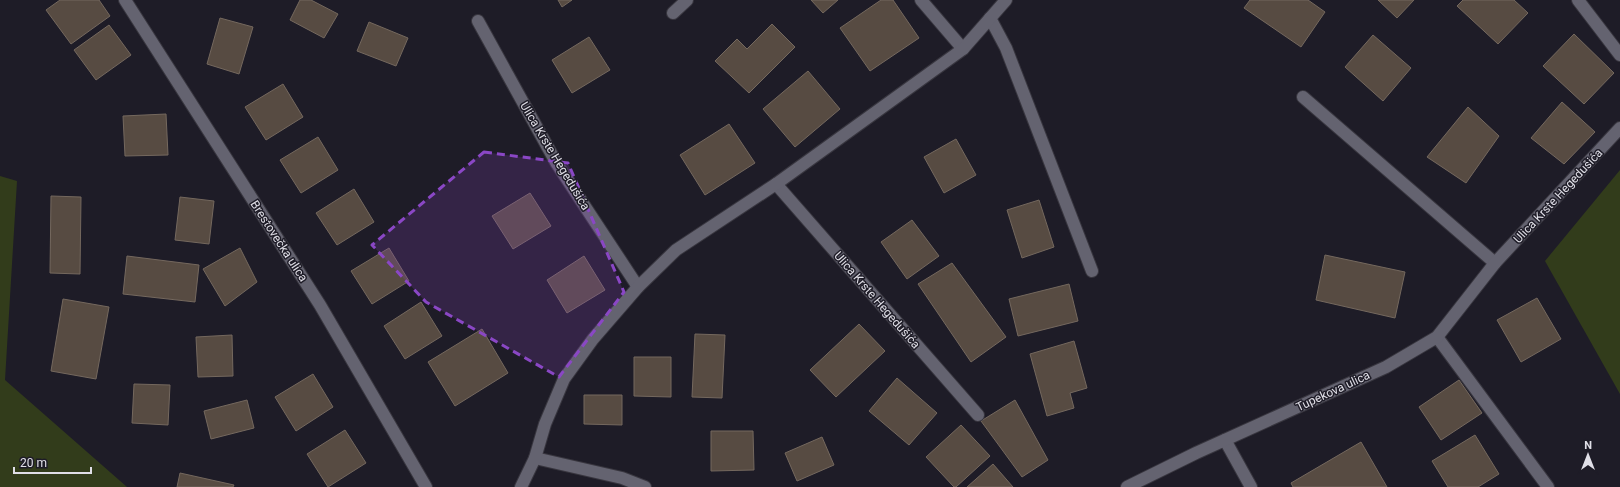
<svg xmlns="http://www.w3.org/2000/svg" width="1620" height="487" viewBox="0 0 1620 487" font-family="Roboto,sans-serif">
  <style>
    .green { fill: #323c1b }
    .building { fill: #574b42; stroke: #74685e }
    .lines { fill: none; stroke-linecap: round; stroke-linejoin: round }
    .minor-casing { stroke: #38363f; stroke-width: 14 }
    .minor { stroke: #646370; stroke-width: 12 }
    .marked { fill: #8a47c5; fill-opacity: 0.2; stroke: #8a47c5; stroke-width: 3; stroke-dasharray: 8 5; stroke-linejoin: round }
    .labels { text-anchor: middle; stroke-width: 3; stroke-linejoin: round; paint-order: stroke }
    .street-label { font-size: 12px; fill: #e0dfe7; stroke: #1e1c27 }
  </style>
  <rect width="100%" height="100%" fill="#1e1c27"/>
  <g class="green">
    <polygon points="1620,170 1620,394 1545,261"/>
    <polygon points="0,176 17,181 5,380 127,487 0,487"/>
  </g>
  <g class="building">
    <polygon points="60,0 99,0 110,16 71,44 46,10"/>
    <polygon points="300,0 311,0 338,14 324,38 290,20"/>
    <polygon points="558,0 572,0 562,7"/>
    <polygon points="811,0 838,0 823,13"/>
    <polygon points="881,0 893,0 919,38 870,71 840,28"/>
    <polygon points="1250,0 1308,0 1325,12 1301,47 1244,8"/>
    <polygon points="1378,0 1414,0 1397,18"/>
    <polygon points="1463,0 1514,0 1528,13 1498,44 1457,6"/>
    <polygon points="220,18 253,27 239,74 207,64"/>
    <polygon points="369,22 408,38 396,66 357,51"/>
    <polygon points="772,24 795,47 749,93 715,61 737,39 747,49"/>
    <polygon points="109,25 131,55 96,80 74,50"/>
    <polygon points="1574,34 1614,73 1584,104 1543,66"/>
    <polygon points="1373,35 1411,68 1383,101 1345,67"/>
    <polygon points="589,37 610,70 572,93 552,60"/>
    <polygon points="808,71 840,109 795,147 763,109"/>
    <polygon points="283,84 303,117 266,140 245,107"/>
    <polygon points="1562,102 1595,132 1564,164 1531,138"/>
    <polygon points="1468,107 1499,136 1466,183 1427,157"/>
    <polygon points="166,114 168,155 125,156 123,116"/>
    <polygon points="729,124 755,163 705,195 680,155"/>
    <polygon points="318,137 338,170 301,193 280,160"/>
    <polygon points="956,139 976,175 944,193 924,157"/>
    <polygon points="354,189 374,222 337,245 316,213"/>
    <polygon points="530,193 551,226 513,249 492,216"/>
    <polygon points="51,196 81,197 80,274 50,273"/>
    <polygon points="180,197 214,201 209,244 175,240"/>
    <polygon points="1039,200 1054,247 1022,258 1007,210"/>
    <polygon points="912,220 939,256 907,279 881,242"/>
    <polygon points="240,248 257,282 225,306 203,269"/>
    <polygon points="389,248 409,281 372,304 351,271"/>
    <polygon points="1325,255 1405,272 1395,318 1316,300"/>
    <polygon points="127,256 199,265 195,302 123,294"/>
    <polygon points="584,256 605,290 567,313 547,280"/>
    <polygon points="952,263 1006,337 971,362 918,284"/>
    <polygon points="1069,284 1078,321 1018,336 1009,299"/>
    <polygon points="1537,298 1561,339 1521,362 1497,320"/>
    <polygon points="63,299 109,307 96,379 51,371"/>
    <polygon points="421,302 442,336 405,359 384,326"/>
    <polygon points="859,324 885,351 836,397 810,370"/>
    <polygon points="482,329 508,373 455,406 428,362"/>
    <polygon points="695,334 725,335 722,398 692,397"/>
    <polygon points="232,335 233,376 198,377 196,337"/>
    <polygon points="1074,341 1087,388 1070,393 1074,408 1047,416 1030,354"/>
    <polygon points="634,357 671,357 671,397 634,396"/>
    <polygon points="313,374 333,407 296,431 275,397"/>
    <polygon points="897,378 937,413 909,445 869,411"/>
    <polygon points="1459,380 1482,413 1441,440 1419,407"/>
    <polygon points="134,384 170,385 168,425 132,423"/>
    <polygon points="584,395 622,395 622,425 584,424"/>
    <polygon points="247,400 254,428 211,439 204,411"/>
    <polygon points="1015,400 1048,460 1022,477 981,421"/>
    <polygon points="961,425 990,456 956,487 954,487 926,457"/>
    <polygon points="345,430 366,463 328,487 307,454"/>
    <polygon points="711,431 753,431 754,470 711,471"/>
    <polygon points="1475,435 1499,474 1478,487 1448,487 1432,461"/>
    <polygon points="822,437 834,465 797,481 785,453"/>
    <polygon points="1361,442 1387,487 1293,487 1291,483"/>
    <polygon points="993,464 1013,487 967,487"/>
    <polygon points="180,473 234,485 233,487 177,487"/>
  </g>
  <g class="lines">
    <defs>
      <g id="minor">
        <polyline points="125,0 320,305 426,487"/>
        <polyline points="921,0 963,49"/>
        <polyline points="1578,0 1620,55"/>
        <polyline points="673,13 687,0"/>
        <polyline points="990,18 1006,48 1092,271"/>
        <polyline points="478,21 557,164 638,287"/>
        <polyline points="1303,97 1495,263"/>
        <polyline points="776,184 978,415"/>
        <polyline points="1437,337 1548,487"/>
        <polyline points="1225,440 1251,487"/>
        <polyline points="535,458 622,478 645,487"/>
        <polyline points="521,487 535,458 545,424 564,379 593,339 638,287 676,250 776,184 963,49 1006,0"/>
        <polyline points="1127,487 1196,453 1386,367 1437,337 1495,263 1620,128"/>
      </g>
    </defs>
    <use href="#minor" class="minor-casing"/>
    <use href="#minor" class="minor"/>
  </g>
  <path class="marked" d="M484,152L568,163L624,292L559,377L426,302L372,245Z"/>
  <g class="labels">
    <g class="street-label">
      <text transform="translate(555 156) rotate(59)" y="4">Ulica Krste Hegedušića</text>
      <text transform="translate(1558 196) rotate(-47)" y="4">Ulica Krste Hegedušića</text>
      <text transform="translate(279 241) rotate(57)" y="4">Brestovečka ulica</text>
      <text transform="translate(877 300) rotate(49)" y="4">Ulica Krste Hegedušića</text>
      <text transform="translate(1333 391) rotate(-25)" y="4">Tupekova ulica</text>
    </g>
  </g>
  <g transform="translate(1588 455)" stroke="#1e1c27" stroke-width="3" paint-order="stroke">
  <path d="M0-3L7 15L0 10L-7 15Z" fill="#e0dfe7"/>
  <text y="-6" font-size="11" font-weight="bold" text-anchor="middle" fill="#e0dfe7">N</text>
  </g>
  <path d="M14 467v6h77v-6" fill="none" stroke="#e0dfe7" stroke-width="2"/>
  <text x="20" y="467" font-size="12" fill="#e0dfe7" stroke="#1e1c27" stroke-width="3" paint-order="stroke">20 m</text>
</svg>
